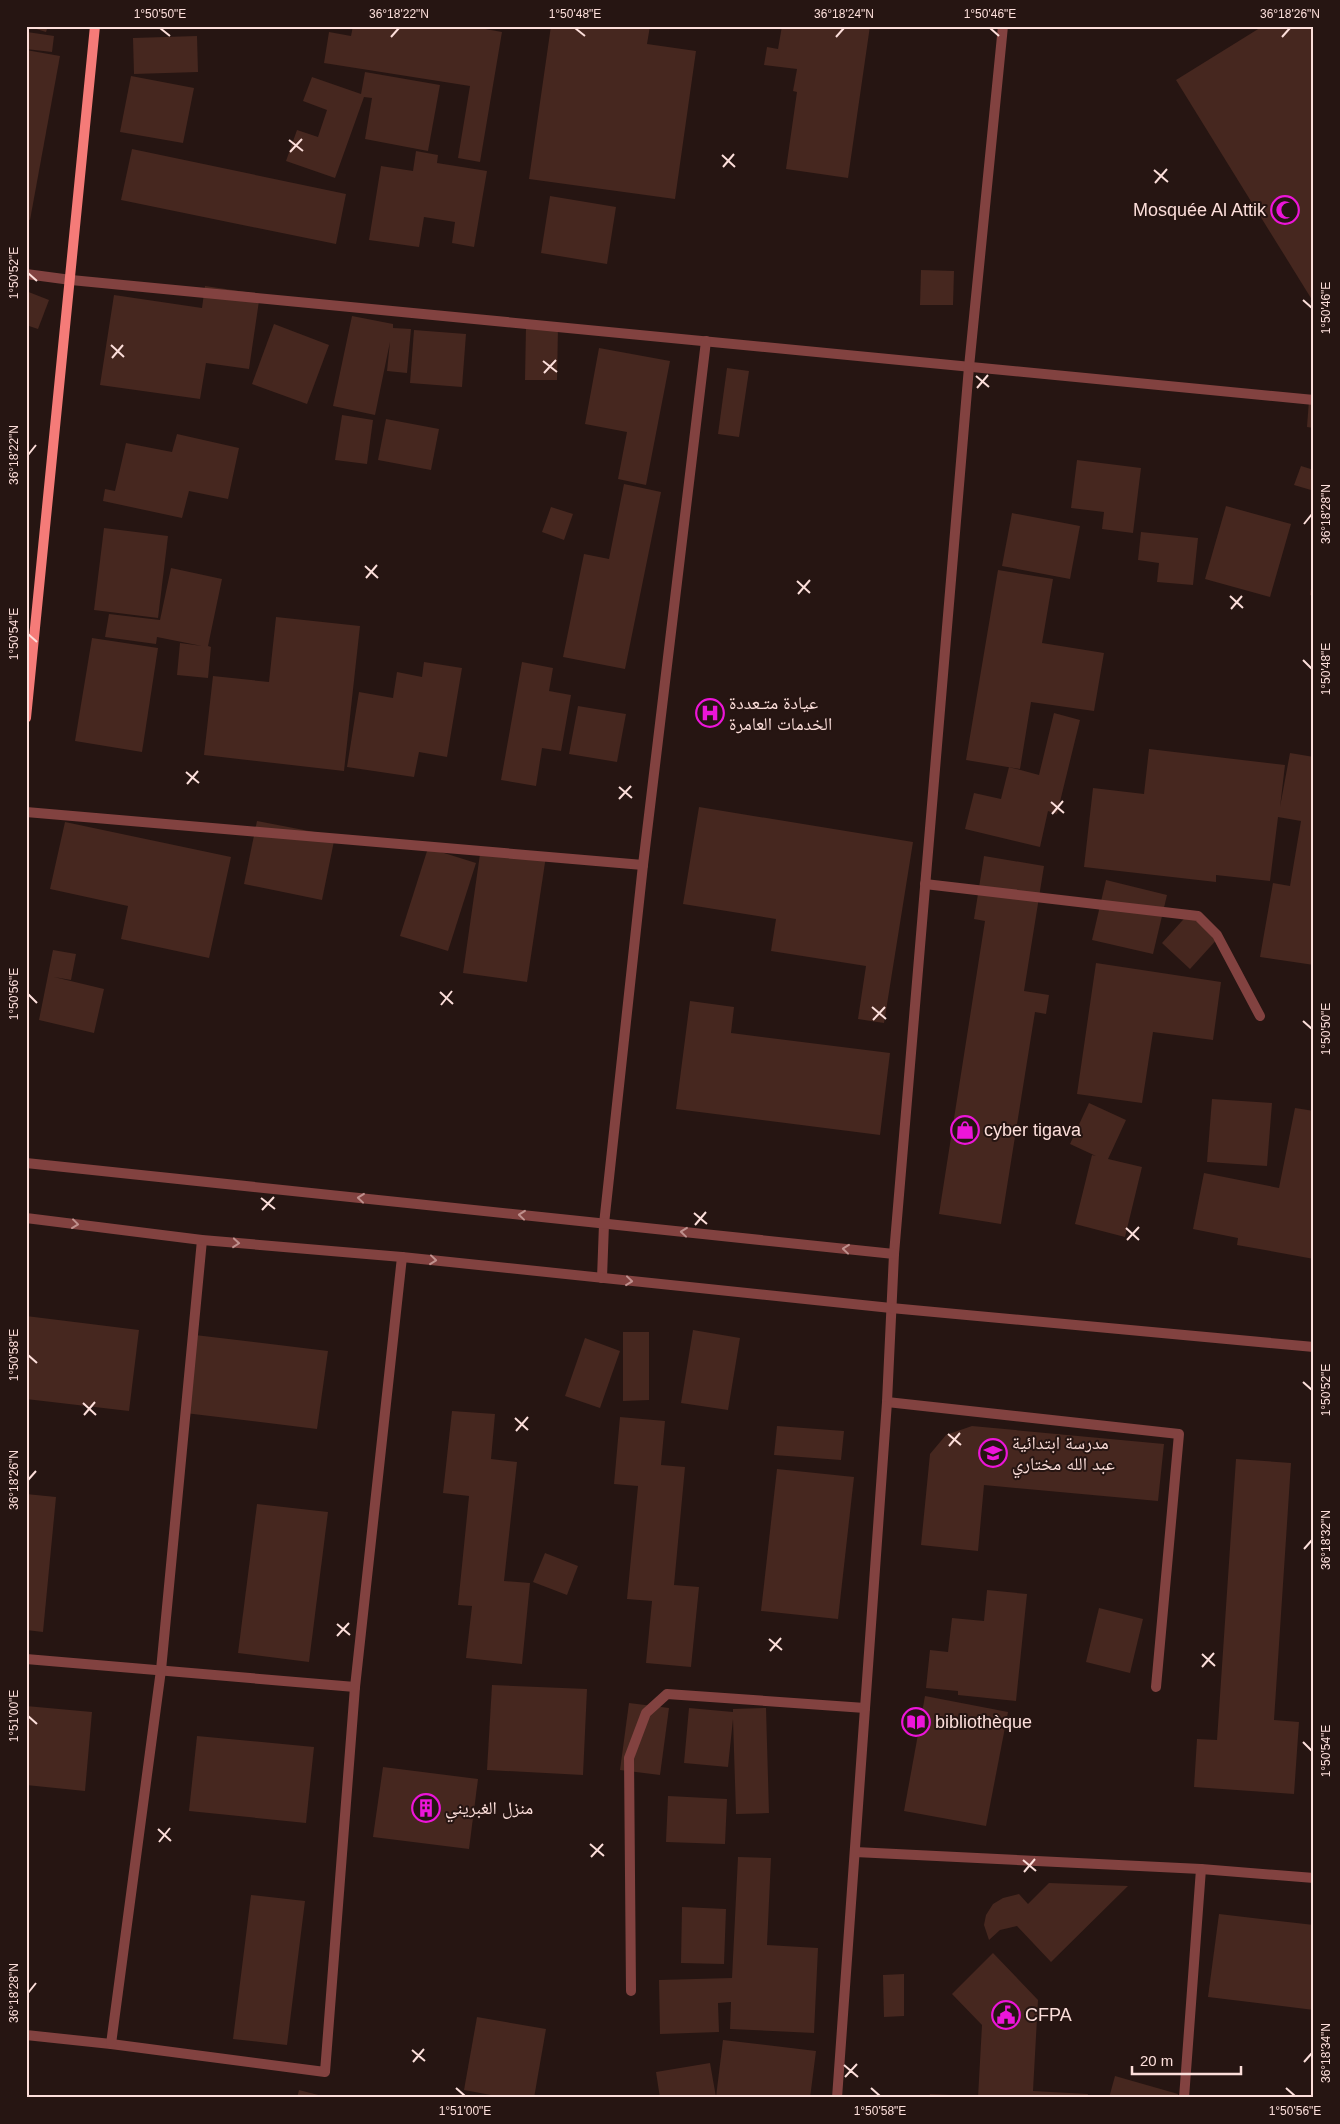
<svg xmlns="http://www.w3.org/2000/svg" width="1340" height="2124" viewBox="0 0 1340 2124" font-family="Helvetica,'Noto Naskh Arabic',sans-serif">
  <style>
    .building { fill: #46271f }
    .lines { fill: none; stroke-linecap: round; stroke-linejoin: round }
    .minor { stroke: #824240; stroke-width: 10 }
    .tertiary { stroke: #824240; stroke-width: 10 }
    .secondary { stroke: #f57b78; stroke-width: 10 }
    .oneway { stroke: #bf908d }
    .ticks { fill: none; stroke: #fcdeda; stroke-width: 2 }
    .labels { text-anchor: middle; stroke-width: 4; stroke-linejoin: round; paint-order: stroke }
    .poi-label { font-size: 18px; fill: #fcdeda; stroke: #261512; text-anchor: start }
    .neatline { fill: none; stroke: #fcdeda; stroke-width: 2 }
    .ticks-label { font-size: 12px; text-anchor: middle; fill: #fcdeda }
  </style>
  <rect width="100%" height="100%" fill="#261512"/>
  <g class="building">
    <polygon points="27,26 48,26 46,32"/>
    <polygon points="353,26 469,26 502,32 480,162 458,158 470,86 324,63 329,32 351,36"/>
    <polygon points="551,26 650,26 647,44 696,51 675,199 529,179"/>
    <polygon points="782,26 870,26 848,178 786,169 797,92 793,91 797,69 764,65 767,47 778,49"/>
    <polygon points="1263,26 1314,26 1314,303 1176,80"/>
    <polygon points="27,32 54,36 52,52 26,49"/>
    <polygon points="197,36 198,72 134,74 133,38"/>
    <polygon points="26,50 60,56 30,220 26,219"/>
    <polygon points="365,72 440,85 428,151 365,139 372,98 364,97 335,178 286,161 297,130 318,137 327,110 303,101 312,77 361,94"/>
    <polygon points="131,76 194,88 183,143 120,132"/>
    <polygon points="132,149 346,194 336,244 121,200"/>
    <polygon points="416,151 438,155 437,163 487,171 474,247 452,243 455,222 424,217 419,247 369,240 381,166 413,171"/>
    <polygon points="550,196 616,207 607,264 541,253"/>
    <polygon points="921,270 954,271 953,305 920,305"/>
    <polygon points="205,286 260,294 249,369 206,363 200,399 100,385 114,295 202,308"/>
    <polygon points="26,291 49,300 38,329 26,325"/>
    <polygon points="352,316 393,324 393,328 411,329 407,373 387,371 390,342 375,415 333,406"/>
    <polygon points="274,324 329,345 307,404 252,384"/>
    <polygon points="526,326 558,327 557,380 525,380"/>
    <polygon points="414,330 466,334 462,387 410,383"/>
    <polygon points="599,348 670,361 646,485 618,479 627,432 585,424"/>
    <polygon points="727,368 749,371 739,437 718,434"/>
    <polygon points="1309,400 1314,400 1314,428 1307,427"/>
    <polygon points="342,415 373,420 367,464 335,460"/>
    <polygon points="386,419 439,429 431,470 378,460"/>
    <polygon points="177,434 239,448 228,499 189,491 182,518 103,501 105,489 115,491 126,443 172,452"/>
    <polygon points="1077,460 1141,468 1133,533 1102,529 1104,512 1071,508"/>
    <polygon points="1301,466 1314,470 1314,483 1311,490 1294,485"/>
    <polygon points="624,484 661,492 625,669 563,657 584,554 609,559"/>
    <polygon points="1226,506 1291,524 1270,597 1205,579"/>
    <polygon points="551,507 573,514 564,540 542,532"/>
    <polygon points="1012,513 1080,526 1070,579 1002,566"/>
    <polygon points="104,528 168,536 158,618 94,610"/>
    <polygon points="1141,532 1198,538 1193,585 1157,582 1159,563 1138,560"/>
    <polygon points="171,568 222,579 208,646 211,647 208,678 177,675 180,643 202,646 157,637 156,644 105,637 109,614 160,620"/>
    <polygon points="998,570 1053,579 1042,643 1104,653 1094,711 1031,702 1020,769 966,760"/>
    <polygon points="1313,574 1314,574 1314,596 1310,595"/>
    <polygon points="276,617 360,626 344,771 204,755 213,676 269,682"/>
    <polygon points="92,638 158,648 142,752 75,741"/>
    <polygon points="424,662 462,668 447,757 419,752 414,777 347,767 359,692 393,698 397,672 422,677"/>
    <polygon points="522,662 553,668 549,691 571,695 561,751 542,748 536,786 501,780"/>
    <polygon points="578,706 626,714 617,762 569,754"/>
    <polygon points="1054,713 1080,720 1057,814 1048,811 1040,847 965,829 974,793 1001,799 1009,767 1039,775"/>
    <polygon points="1149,749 1285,765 1280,807 1290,753 1314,757 1314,965 1260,957 1273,883 1290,886 1301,821 1278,817 1270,881 1216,875 1216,882 1084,867 1093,788 1144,794"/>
    <polygon points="699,807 913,842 884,1023 858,1019 866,966 771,951 776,919 683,904"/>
    <polygon points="257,821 335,836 322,900 244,884"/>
    <polygon points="65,822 231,857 209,958 121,939 128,906 50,889"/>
    <polygon points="481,847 546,856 527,982 463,973"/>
    <polygon points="428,848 476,863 448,951 400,936"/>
    <polygon points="984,856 1044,866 1024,991 1049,995 1046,1014 1035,1012 1001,1224 939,1214 985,921 974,919"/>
    <polygon points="1106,880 1167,895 1153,954 1092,940"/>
    <polygon points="1191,911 1219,937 1190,969 1162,943"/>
    <polygon points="53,950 76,954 71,980 54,977 104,989 94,1033 39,1020"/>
    <polygon points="1096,963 1221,982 1213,1040 1153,1032 1142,1103 1077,1094"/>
    <polygon points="690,1001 734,1007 731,1033 890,1053 880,1135 676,1109"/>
    <polygon points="1212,1099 1272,1103 1267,1166 1207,1162"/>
    <polygon points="1089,1103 1126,1120 1108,1159 1142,1167 1125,1237 1075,1224 1092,1155 1096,1156 1070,1144"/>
    <polygon points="1295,1108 1314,1111 1314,1259 1237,1245 1238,1238 1193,1229 1204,1173 1279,1188"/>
    <polygon points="26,1316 139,1330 129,1411 26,1399"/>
    <polygon points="693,1330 740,1338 728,1410 681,1403"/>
    <polygon points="623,1332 649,1332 649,1400 623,1401"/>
    <polygon points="195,1335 328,1351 317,1429 185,1413"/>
    <polygon points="585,1338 620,1351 600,1408 565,1396"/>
    <polygon points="452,1411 495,1414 491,1459 517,1462 504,1581 530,1583 522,1664 466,1658 472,1606 458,1605 469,1496 443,1493"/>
    <polygon points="620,1417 665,1421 661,1465 685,1467 674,1585 699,1587 691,1667 646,1663 652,1601 627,1599 638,1486 614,1484"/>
    <polygon points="777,1426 844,1431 841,1460 774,1455"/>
    <polygon points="972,1426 1164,1444 1158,1501 984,1485 978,1551 921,1545 930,1454 946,1435"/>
    <polygon points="1236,1459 1291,1463 1274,1720 1299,1722 1294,1794 1194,1787 1197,1739 1217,1740"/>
    <polygon points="777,1469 854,1477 838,1619 761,1611"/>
    <polygon points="26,1494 56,1497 43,1632 26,1630"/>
    <polygon points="257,1504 328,1512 309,1662 238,1653"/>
    <polygon points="545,1553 578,1566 567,1595 533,1582"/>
    <polygon points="987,1590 1027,1594 1016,1701 958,1695 958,1691 926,1688 930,1650 948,1652 952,1618 984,1621"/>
    <polygon points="1099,1608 1143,1619 1130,1673 1086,1662"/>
    <polygon points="492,1685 587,1689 583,1775 487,1770"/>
    <polygon points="925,1696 1008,1712 986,1826 904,1811"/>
    <polygon points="629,1703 669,1708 660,1775 620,1770"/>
    <polygon points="26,1706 92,1712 85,1791 26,1785"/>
    <polygon points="689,1708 733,1712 733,1709 766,1708 769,1813 736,1814 733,1719 728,1767 684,1763"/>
    <polygon points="197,1736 314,1747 306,1823 189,1811"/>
    <polygon points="383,1767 478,1779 469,1849 373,1837"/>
    <polygon points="668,1796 727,1799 725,1844 666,1842"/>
    <polygon points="738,1857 771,1858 767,1945 818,1948 814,2033 730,2029 731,2002 718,2003 719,2032 660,2034 659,1980 732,1978"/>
    <polygon points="1049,1883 1128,1886 1051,1962 1017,1926 1000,1930 989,1940 984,1925 986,1915 993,1904 1003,1898 1019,1894 1028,1904"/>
    <polygon points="251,1895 305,1901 287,2045 233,2039"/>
    <polygon points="682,1907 726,1909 724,1964 681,1963"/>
    <polygon points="1219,1914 1314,1925 1314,2010 1208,1997"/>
    <polygon points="993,1953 1038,2000 1033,2091 1088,2094 1087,2098 978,2098 982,2025 952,1994"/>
    <polygon points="904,1974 904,2016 884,2017 883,1975"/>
    <polygon points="477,2017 546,2029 534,2098 507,2098 464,2090"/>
    <polygon points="723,2040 816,2051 810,2098 660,2098 656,2072 710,2063 716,2097"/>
    <polygon points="1115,2076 1178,2094 1177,2098 1109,2098"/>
    <polygon points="299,2090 326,2097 325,2098 297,2098"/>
    <polygon points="930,2094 972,2096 972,2098 929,2098"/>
  </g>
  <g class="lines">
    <g class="minor">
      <polyline points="26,274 71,280 1314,400"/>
      <polyline points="26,812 643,865"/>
      <polyline points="925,884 1198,916 1217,935 1260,1016"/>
      <polyline points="602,1278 604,1224 643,865 706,341"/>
      <polyline points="887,1402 1179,1434 1156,1687"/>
      <polyline points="26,1659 355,1687"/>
      <polyline points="855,1852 1201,1869 1314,1878"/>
      <polyline points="631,1991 629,1758 646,1713 667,1694 865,1708"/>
      <polyline points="26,2035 111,2044 325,2072 355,1687 402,1257"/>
      <polyline points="111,2044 161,1670 202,1240"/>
      <polyline points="837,2098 887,1402 894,1254 969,367 1003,26"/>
      <polyline points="1184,2098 1201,1869"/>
    </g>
    <g class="tertiary">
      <polyline points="26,1163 894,1254"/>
      <polyline points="26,1218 202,1240 402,1257 891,1308 1314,1347"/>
    </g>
    <polyline class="secondary" points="26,718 95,26"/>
  </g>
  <defs><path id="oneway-chevron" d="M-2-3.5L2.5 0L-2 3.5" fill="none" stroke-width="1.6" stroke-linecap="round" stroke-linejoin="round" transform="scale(1.25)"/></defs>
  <g class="oneway">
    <use href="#oneway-chevron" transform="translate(361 1198) rotate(-174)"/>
    <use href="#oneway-chevron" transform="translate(522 1215) rotate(-174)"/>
    <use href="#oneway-chevron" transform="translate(75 1224) rotate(7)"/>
    <use href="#oneway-chevron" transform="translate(684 1232) rotate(-174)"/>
    <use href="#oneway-chevron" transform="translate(236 1243) rotate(5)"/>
    <use href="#oneway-chevron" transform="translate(846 1249) rotate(-174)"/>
    <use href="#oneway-chevron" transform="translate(433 1260) rotate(6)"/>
    <use href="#oneway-chevron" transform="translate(629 1281) rotate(6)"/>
  </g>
  <path class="ticks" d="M160,28L170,36M575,28L585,36M990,28L999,36M391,37L399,28M836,37L844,28M1282,37L1290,28M289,140L303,151M290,152L302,139M722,155L735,167M723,167L734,154M1154,170L1168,182M1155,183L1167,169M28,273L37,281M1303,300L1312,308M111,345L124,357M112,358L123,345M543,361L557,372M544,373L556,360M976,376L989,387M977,388L988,375M28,455L36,445M1304,524L1312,514M365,566L378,578M366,578L377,565M797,581L810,593M798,594L810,580M1230,596L1243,608M1231,609L1242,596M28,634L37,642M1303,660L1312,669M186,772L199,783M187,784L198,771M619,787L632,798M619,799L631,786M1051,802L1064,813M1052,814L1063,801M440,992L453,1004M28,994L37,1003M441,1005L452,991M872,1007L886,1019M873,1020L885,1007M1303,1021L1312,1029M261,1198L275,1209M262,1210L274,1197M694,1213L707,1224M695,1225L706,1212M1126,1228L1139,1240M1127,1240L1139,1227M28,1355L37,1363M1303,1382L1312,1390M83,1403L96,1415M84,1415L95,1402M515,1418L528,1430M516,1431L528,1417M948,1434L961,1445M949,1446L960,1433M28,1480L36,1471M1304,1549L1312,1540M337,1624L350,1635M337,1636L349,1623M769,1639L782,1650M770,1651L781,1638M1202,1654L1215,1666M1202,1667L1214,1653M28,1716L37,1724M1303,1742L1312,1751M158,1829L171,1841M159,1842L170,1828M590,1844L604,1856M591,1857L603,1844M1023,1860L1036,1871M1024,1872L1035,1859M28,1993L36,1983M412,2050L425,2061M413,2062L424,2049M1304,2062L1312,2053M844,2065L858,2077M845,2077L857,2064M456,2088L465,2096M871,2088L880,2096M1286,2088L1295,2096"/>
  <defs>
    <symbol id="mosque-ring" viewBox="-11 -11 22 22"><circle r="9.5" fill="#261512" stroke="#ed15d9" stroke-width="1.5"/><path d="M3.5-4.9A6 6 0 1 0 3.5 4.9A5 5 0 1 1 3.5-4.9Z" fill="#ed15d9"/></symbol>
    <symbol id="hospital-ring" viewBox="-11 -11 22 22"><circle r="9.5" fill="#261512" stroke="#ed15d9" stroke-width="1.5"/><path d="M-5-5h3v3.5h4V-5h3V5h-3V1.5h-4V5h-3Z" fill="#ed15d9"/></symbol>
    <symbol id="shop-ring" viewBox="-11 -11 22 22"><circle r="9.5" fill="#261512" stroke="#ed15d9" stroke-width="1.5"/><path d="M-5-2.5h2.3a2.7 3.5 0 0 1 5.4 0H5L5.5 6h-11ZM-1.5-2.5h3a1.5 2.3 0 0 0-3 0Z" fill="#ed15d9"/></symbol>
    <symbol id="school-ring" viewBox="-11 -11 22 22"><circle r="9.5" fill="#261512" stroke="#ed15d9" stroke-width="1.5"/><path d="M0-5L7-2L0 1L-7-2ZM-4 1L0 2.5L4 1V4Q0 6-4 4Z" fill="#ed15d9"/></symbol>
    <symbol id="library-ring" viewBox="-11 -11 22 22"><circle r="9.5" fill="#261512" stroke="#ed15d9" stroke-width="1.5"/><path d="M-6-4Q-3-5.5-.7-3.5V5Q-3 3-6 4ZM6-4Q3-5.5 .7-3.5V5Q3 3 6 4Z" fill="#ed15d9"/></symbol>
    <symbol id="building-ring" viewBox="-11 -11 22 22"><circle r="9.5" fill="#261512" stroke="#ed15d9" stroke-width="1.5"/><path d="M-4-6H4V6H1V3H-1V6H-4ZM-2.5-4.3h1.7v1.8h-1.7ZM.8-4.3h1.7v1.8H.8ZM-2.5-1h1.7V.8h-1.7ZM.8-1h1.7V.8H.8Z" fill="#ed15d9"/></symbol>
    <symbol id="civic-ring" viewBox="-11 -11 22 22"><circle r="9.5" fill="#261512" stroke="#ed15d9" stroke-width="1.5"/><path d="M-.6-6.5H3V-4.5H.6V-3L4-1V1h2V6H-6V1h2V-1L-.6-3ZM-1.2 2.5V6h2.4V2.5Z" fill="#ed15d9"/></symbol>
  </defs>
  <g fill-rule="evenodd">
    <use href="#mosque-ring" x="1269" y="194" width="32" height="32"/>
    <use href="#hospital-ring" x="694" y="697" width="32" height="32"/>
    <use href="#shop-ring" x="949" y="1114" width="32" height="32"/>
    <use href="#school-ring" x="977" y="1437" width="32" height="32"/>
    <use href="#library-ring" x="900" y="1706" width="32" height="32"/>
    <use href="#building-ring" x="410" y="1792" width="32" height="32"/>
    <use href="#civic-ring" x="990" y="1999" width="32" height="32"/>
  </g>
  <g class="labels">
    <g class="poi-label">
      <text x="1266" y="216" text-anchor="end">Mosquée Al Attik</text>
      <text x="729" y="709">عيادة متـعددة<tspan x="729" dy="21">الخدمات العامرة</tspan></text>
      <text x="984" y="1136">cyber tigava</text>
      <text x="1012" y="1449">مدرسة ابتدائية<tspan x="1012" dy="21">عبد الله مختاري</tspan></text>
      <text x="935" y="1728">bibliothèque</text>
      <text x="445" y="1814">منزل الغبريني</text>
      <text x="1025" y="2021">CFPA</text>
    </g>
  </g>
  <rect width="1340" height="2124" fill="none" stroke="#261512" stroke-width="55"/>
  <path d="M1132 2066v8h109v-8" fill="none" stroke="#fcdeda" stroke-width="2.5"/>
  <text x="1140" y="2066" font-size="15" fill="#fcdeda" stroke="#261512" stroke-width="4" paint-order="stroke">20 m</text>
  <rect x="28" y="28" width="1284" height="2068" class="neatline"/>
  <g class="ticks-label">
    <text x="160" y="18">1°50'50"E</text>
    <text x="399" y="18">36°18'22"N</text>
    <text x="575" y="18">1°50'48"E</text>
    <text x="844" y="18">36°18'24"N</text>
    <text x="990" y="18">1°50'46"E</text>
    <text x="1290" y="18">36°18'26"N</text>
    <text transform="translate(14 273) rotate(-90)" y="4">1°50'52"E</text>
    <text transform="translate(1326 308) rotate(-90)" y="4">1°50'46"E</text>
    <text transform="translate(14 455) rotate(-90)" y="4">36°18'22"N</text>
    <text transform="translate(1326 514) rotate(-90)" y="4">36°18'28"N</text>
    <text transform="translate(14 634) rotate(-90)" y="4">1°50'54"E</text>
    <text transform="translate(1326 669) rotate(-90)" y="4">1°50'48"E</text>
    <text transform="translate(14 994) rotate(-90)" y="4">1°50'56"E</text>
    <text transform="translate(1326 1029) rotate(-90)" y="4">1°50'50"E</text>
    <text transform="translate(14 1355) rotate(-90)" y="4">1°50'58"E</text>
    <text transform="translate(1326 1390) rotate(-90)" y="4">1°50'52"E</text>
    <text transform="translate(14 1480) rotate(-90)" y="4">36°18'26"N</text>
    <text transform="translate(1326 1540) rotate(-90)" y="4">36°18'32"N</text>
    <text transform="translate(14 1716) rotate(-90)" y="4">1°51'00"E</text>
    <text transform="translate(1326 1751) rotate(-90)" y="4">1°50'54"E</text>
    <text transform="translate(14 1993) rotate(-90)" y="4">36°18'28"N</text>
    <text transform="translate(1326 2053) rotate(-90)" y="4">36°18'34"N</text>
    <text x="465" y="2115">1°51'00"E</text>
    <text x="880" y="2115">1°50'58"E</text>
    <text x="1295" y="2115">1°50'56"E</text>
  </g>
</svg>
